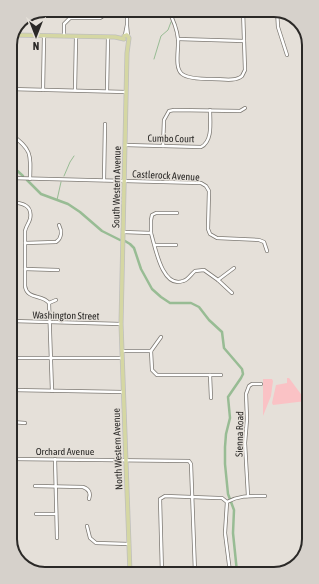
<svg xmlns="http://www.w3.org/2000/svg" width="319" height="584" viewBox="0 0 319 584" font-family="'Asap Condensed',sans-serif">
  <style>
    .green { fill: #fac2c5 }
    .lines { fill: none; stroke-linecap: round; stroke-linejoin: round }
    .stream { stroke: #98bc94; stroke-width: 1 }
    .canal { stroke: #98bc94; stroke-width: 2.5 }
    .minor-casing { stroke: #7d7973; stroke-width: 4 }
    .major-casing { stroke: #bfbfbe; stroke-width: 5 }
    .minor { stroke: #fff; stroke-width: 2.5 }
    .major { stroke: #d5d7a3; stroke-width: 3.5 }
    .labels { text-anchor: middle; stroke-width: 3; stroke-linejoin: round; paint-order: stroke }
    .street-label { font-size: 10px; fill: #2b2927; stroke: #e5e0d9 }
    .rim { fill: none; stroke: #2b2927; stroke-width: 2 }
  </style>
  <rect width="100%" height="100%" fill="#e5e0d9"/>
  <g class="green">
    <polygon points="287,378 289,378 306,401 273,405 272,403 276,385 287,383"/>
    <polygon points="263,379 272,379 273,381 271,396 263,416"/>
  </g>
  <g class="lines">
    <g class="stream">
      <polyline points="174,17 178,10"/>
      <polyline points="154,59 161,36 168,30 171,22"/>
      <polyline points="64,176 70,162 74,156"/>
      <polyline points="57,200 61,182"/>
    </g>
    <g class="canal">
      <polyline points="11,165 23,176"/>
      <polyline points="27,180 41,194 68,204 80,212 102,231 120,240"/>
      <polyline points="125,241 130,244 134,248 141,269 152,289 161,297 170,303 191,303 199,307 209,320 222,332 224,348 242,369 243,374 241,378 228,397 230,418 226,434 225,447 225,464 228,494 234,510 233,533 237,572"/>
    </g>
    <defs>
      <g id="minor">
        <path d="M168,10C173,19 177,29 178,39C179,48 174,68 182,74C188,79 205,79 212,79C222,79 235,82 242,76L245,70L243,10"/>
        <polyline points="277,10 278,27 287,55"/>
        <polyline points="127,26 128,36"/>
        <polyline points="125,35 127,25 127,10"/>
        <polyline points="64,36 64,24 70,18 100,18 103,16 107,10"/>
        <polyline points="178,39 244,41"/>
        <polyline points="10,54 12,51 12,39"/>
        <polyline points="10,89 126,92"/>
        <polyline points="43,90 44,36"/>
        <polyline points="75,90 76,37"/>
        <polyline points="107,91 108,37"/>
        <path d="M11,134C31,150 31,152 30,179"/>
        <path d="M125,145L201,147C213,141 210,122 210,110"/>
        <polyline points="163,146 164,120 169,111 174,110 240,111 245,108"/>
        <polyline points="11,178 201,183 206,186 209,191 208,229 210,234 217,238 259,240 264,242 267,251"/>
        <polyline points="104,180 105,124"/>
        <path d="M11,202C22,203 33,205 30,219C29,223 26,226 25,231V286C27,300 42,294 49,303L52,391"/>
        <path d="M123,232L151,233C155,246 162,289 183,281C188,280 191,274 195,271L204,270L218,280L232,293"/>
        <polyline points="151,233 151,220 152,215 156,213 177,213"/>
        <path d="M25,243L56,242C62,238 62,231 59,225"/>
        <polyline points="155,245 176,245"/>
        <polyline points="25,269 58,270"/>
        <polyline points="218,280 234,268"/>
        <polyline points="49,303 56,300"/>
        <polyline points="12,321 121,324"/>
        <polyline points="122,351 151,351"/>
        <polyline points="151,351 152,370 157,375 221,375"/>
        <polyline points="151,351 161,337"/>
        <polyline points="12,358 122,358"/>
        <polyline points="210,375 211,398"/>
        <polyline points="12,390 123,392"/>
        <polyline points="12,422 25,423"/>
        <polyline points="12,459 189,461 191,464 195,572"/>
        <polyline points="55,459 57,538"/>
        <path d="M35,486L83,487C89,489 91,493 89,499"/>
        <polyline points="248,496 245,443 247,419 246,394 249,386 252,384 261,384"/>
        <path d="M227,502C240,495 251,496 265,496"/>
        <polyline points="36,514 56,514"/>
        <polyline points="87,526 90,538 96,543 129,544"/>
        <polyline points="162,573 160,499 165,496 218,498 222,498 227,502 225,533 230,572"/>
      </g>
      <g id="major">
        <polyline points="14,35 115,37 124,39"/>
        <polyline points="124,36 127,35 129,38 127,53 121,324 130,573"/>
      </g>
    </defs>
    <use href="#minor" class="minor-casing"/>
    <use href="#major" class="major-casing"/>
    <use href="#minor" class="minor"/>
    <use href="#major" class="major"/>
  </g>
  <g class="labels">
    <g class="street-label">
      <text transform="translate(171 138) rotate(1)" y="4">Cumbo Court</text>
      <text transform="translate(166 175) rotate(3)" y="4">Castlerock Avenue</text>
      <text transform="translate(116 187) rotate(-89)" y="4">South Western Avenue</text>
      <text transform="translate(66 315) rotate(1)" y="4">Washington Street</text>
      <text transform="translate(239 434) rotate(-89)" y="4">Sienna Road</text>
      <text transform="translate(117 449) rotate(-92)" y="4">North Western Avenue</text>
      <text x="65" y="455">Orchard Avenue</text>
    </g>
  </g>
  <path d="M0 0H319V584H0ZM45 17H274A28 28 0 0 1 302 45V539A28 28 0 0 1 274 567H45A28 28 0 0 1 17 539V45A28 28 0 0 1 45 17Z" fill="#d6d1cb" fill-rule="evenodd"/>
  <path class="rim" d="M45 17H274A28 28 0 0 1 302 45V539A28 28 0 0 1 274 567H45A28 28 0 0 1 17 539V45A28 28 0 0 1 45 17Z"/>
  <g transform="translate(36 36) rotate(180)" stroke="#e5e0d9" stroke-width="3" paint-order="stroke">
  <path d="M0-3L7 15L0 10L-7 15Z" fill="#2b2927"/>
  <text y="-6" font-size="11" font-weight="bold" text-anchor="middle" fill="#2b2927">N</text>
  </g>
</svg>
